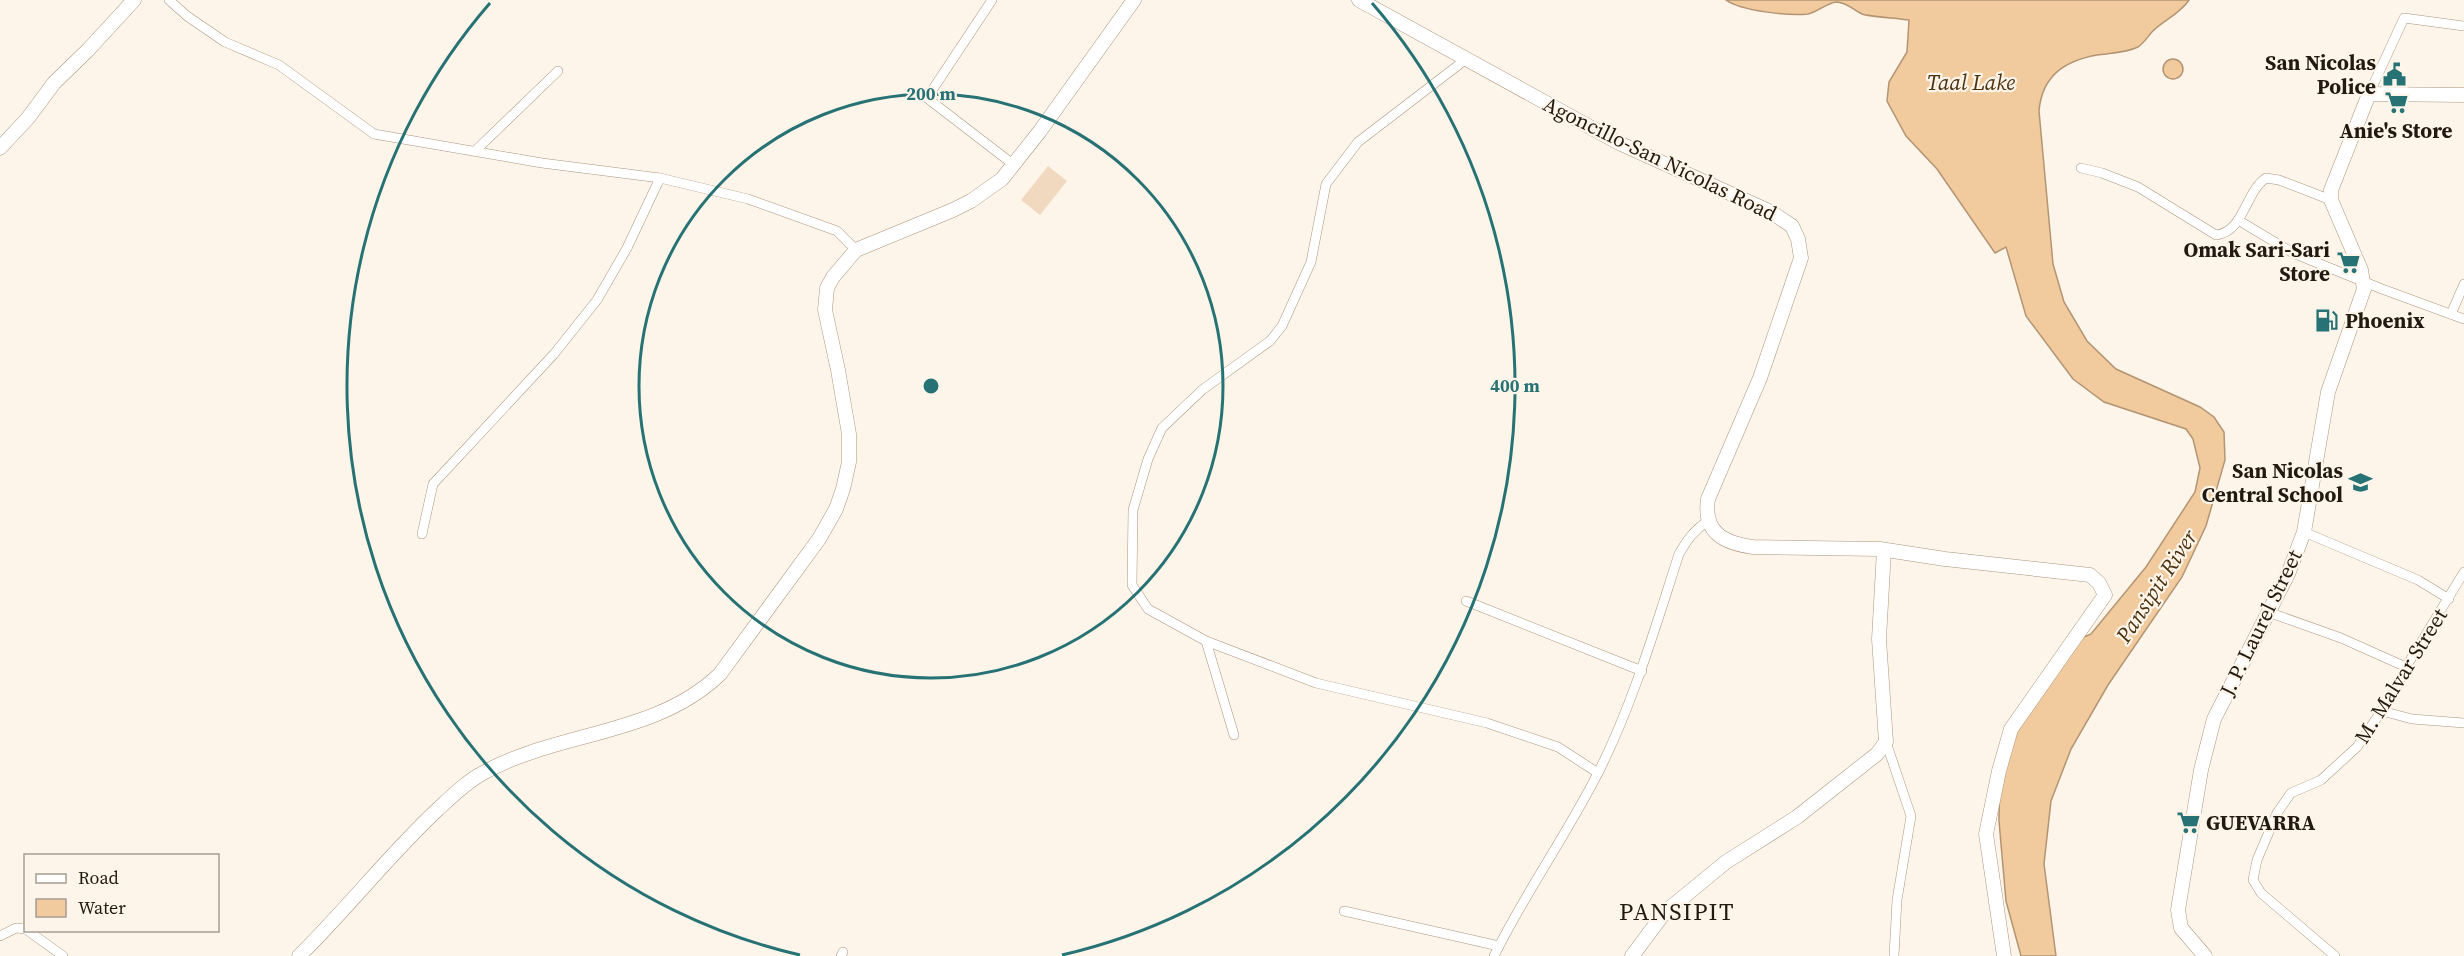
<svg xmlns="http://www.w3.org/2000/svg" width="2464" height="956" viewBox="0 0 2464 956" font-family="'Source Serif 4',serif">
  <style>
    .green { fill: #f1d9bf }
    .water { fill: #f1ca9d; stroke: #b39573; stroke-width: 1.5 }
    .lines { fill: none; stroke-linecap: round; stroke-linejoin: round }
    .street-casing { stroke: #aa957d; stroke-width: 10 }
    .secondary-casing { stroke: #aa957d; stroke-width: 15 }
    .street { stroke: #fff; stroke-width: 9 }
    .secondary { stroke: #fff; stroke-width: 14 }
    .ring { fill: none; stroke: #277274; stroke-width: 3 }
    .labels { text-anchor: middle; stroke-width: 4.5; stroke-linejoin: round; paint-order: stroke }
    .poi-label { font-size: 21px; font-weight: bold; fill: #221a10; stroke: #fef5ea; text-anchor: end }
    .street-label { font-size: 21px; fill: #221a10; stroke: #fef5ea }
    .water-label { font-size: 22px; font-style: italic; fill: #4c320f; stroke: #fef5ea }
    .quarter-label { font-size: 24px; letter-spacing: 1.5px; fill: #221a10; stroke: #fef5ea }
    .centre { fill: #277274; stroke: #fef5ea; stroke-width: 3 }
    .ring-label { font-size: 18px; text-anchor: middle; font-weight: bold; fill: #277274; stroke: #fef5ea; stroke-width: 4.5; stroke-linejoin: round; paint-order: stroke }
  </style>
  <rect width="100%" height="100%" fill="#fef5ea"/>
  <polygon class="green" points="1048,166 1067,181 1040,215 1021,200"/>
  <g class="water">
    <path d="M1726,0H2189C2180,14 2162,21 2151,33C2147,38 2143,44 2138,47C2126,53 2110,53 2097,55C2064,61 2042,76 2039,111L2053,264L2064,302L2087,341L2116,369L2200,407L2214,417L2224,432L2225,460L2206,526L2182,577L2108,685L2071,749L2051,801L2044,864L2056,956H2021L2006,901L1999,821L2000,761L2015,719L2075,641L2091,634L2146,567L2195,492L2200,468L2193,439L2186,429L2104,402L2073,379L2026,316L2006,247L1995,253L1937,169L1906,136L1887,101L1889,82L1907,52L1909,20C1898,18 1870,17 1862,14C1853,10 1848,3 1837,2C1828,2 1818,12 1808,14C1788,16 1741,11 1726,0Z"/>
    <circle cx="2173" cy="69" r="10"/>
  </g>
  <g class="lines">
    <defs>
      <g id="street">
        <polyline points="169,0 187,16 225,42 279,65 374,134 542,163 660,178 748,199 837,231 856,250"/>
        <polyline points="992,0 927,98 1014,165"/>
        <polyline points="1465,60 1358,142 1326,184 1311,262 1282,326 1270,341 1202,390 1162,428 1148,459 1133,510 1132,585 1148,609 1206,641 1316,683 1487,723 1558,747 1598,773"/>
        <polyline points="2369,94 2404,18 2464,26"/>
        <polyline points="475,151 558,71"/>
        <path d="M2081,168L2102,173L2138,187L2216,235C2244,232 2245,192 2266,178L2279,180L2331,200"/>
        <polyline points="2238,220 2293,253 2382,289 2464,319"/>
        <polyline points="2451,314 2464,284"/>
        <polyline points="2304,532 2418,580 2449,599"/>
        <polyline points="422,534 433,484 554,354 597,300 627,248 660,178"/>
        <polyline points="1466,601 1642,671"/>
        <polyline points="2268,612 2341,638 2406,667"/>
        <polyline points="1206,641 1234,735"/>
        <polyline points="2382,711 2412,719 2464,723"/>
        <polyline points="1886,742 1911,816 1897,900 1894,956"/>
        <polyline points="1344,911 1499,946"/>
        <polyline points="27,930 63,956"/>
        <polyline points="0,936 16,928 26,929"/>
        <polyline points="841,956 843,952"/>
        <path d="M1494,956C1525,893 1566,836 1598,773C1633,704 1655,628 1679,554C1687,540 1694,530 1708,521"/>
        <polyline points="2335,956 2261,893 2253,880 2257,860 2277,813 2291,793 2321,780 2357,747 2395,691 2406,667 2464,572"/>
      </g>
      <g id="secondary">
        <path d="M1359,0L1619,143L1771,212L1792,226L1798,239L1801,258L1760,378L1708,499C1703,532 1723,543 1753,547L1880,549L1945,559L2090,575L2099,583L2105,595L2011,729L1999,771L1986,834L2004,956"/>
        <polyline points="0,148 28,118 54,83 88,50 134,0"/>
        <path d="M299,956C347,909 388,856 437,810C451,797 466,782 483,773C558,731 656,736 720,674L819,539L836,509L843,489L849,462V434L838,370L825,310L827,288L833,277L856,250L953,210L971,201L1002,179L1040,131L1134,0"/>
        <polyline points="1632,956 1665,912 1726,862 1797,817 1877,754 1886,742 1879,639 1884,550"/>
        <polyline points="2205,956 2181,928 2178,910 2201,770 2214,719 2288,574 2304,532 2328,392 2364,289 2361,270 2331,200 2331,190 2369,94 2464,95"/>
      </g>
    </defs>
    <use href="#street" class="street-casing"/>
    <use href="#secondary" class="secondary-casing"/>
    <use href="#street" class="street"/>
    <use href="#secondary" class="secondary"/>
  </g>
  <g class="ring">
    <circle cx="931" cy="386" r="292"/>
    <path d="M800 955A584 584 0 0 1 490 3M1372 3A584 584 0 0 1 1062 955"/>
  </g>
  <defs>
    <symbol id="civic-bare" viewBox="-9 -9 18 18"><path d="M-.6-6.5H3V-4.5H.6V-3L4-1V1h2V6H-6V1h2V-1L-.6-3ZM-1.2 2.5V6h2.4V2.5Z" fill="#277274" stroke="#fef5ea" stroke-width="2.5" paint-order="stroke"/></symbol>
    <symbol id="supermarket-bare" viewBox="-9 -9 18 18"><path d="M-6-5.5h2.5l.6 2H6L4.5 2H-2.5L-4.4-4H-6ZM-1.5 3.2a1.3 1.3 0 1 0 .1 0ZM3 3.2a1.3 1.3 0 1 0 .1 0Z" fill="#277274" stroke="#fef5ea" stroke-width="2.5" paint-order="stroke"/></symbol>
    <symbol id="fuel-bare" viewBox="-9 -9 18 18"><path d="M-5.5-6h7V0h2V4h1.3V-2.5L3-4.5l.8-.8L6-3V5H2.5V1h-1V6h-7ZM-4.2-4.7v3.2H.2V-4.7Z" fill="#277274" stroke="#fef5ea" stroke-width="2.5" paint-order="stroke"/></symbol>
    <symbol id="school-bare" viewBox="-9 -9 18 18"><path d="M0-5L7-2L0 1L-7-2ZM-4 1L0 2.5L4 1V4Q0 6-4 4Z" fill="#277274" stroke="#fef5ea" stroke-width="2.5" paint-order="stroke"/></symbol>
  </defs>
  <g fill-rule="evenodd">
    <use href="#civic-bare" x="2378" y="58" width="33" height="33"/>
    <use href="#supermarket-bare" x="2380" y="86" width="33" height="33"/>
    <use href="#supermarket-bare" x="2332" y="246" width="33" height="33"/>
    <use href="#fuel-bare" x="2310" y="304" width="33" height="33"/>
    <use href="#school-bare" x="2344" y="466" width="33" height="33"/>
    <use href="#supermarket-bare" x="2172" y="806" width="33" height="33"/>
  </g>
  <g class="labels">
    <g class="poi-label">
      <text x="2376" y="70">San Nicolas<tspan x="2376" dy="24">Police</tspan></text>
      <text x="2396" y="138" text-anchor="middle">Anie's Store</text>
      <text x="2330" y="257">Omak Sari-Sari<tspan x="2330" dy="24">Store</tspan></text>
      <text x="2345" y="328" text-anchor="start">Phoenix</text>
      <text x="2343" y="478">San Nicolas<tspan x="2343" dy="24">Central School</tspan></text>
      <text x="2206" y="830" text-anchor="start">GUEVARRA</text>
    </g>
    <g class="street-label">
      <text transform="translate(1660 159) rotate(26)" y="7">Agoncillo-San Nicolas Road</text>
      <text transform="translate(2261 623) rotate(-64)" y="7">J. P. Laurel Street</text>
      <text transform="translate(2401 676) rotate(-58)" y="7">M. Malvar Street</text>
    </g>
    <g class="water-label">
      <text x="1971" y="90">Taal Lake</text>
      <text transform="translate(2156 586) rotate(-57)" y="8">Pansipit River</text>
    </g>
    <g class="quarter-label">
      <text x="1677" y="920">PANSIPIT</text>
    </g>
  </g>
  <circle cx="931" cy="386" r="9" class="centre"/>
  <g class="ring-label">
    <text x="931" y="100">200 m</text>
    <text x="1515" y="392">400 m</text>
  </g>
  <rect x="24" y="854" width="195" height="78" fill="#fef5ea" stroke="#a69d93" stroke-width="1.5"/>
  <rect x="36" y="874" width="30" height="9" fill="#ffffff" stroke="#a69d93" stroke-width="1.5"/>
  <text x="78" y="884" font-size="18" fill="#221a10">Road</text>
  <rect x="36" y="899" width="30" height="18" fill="#f1ca9d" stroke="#a69d93" stroke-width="1.5"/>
  <text x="78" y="914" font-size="18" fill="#221a10">Water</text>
</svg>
